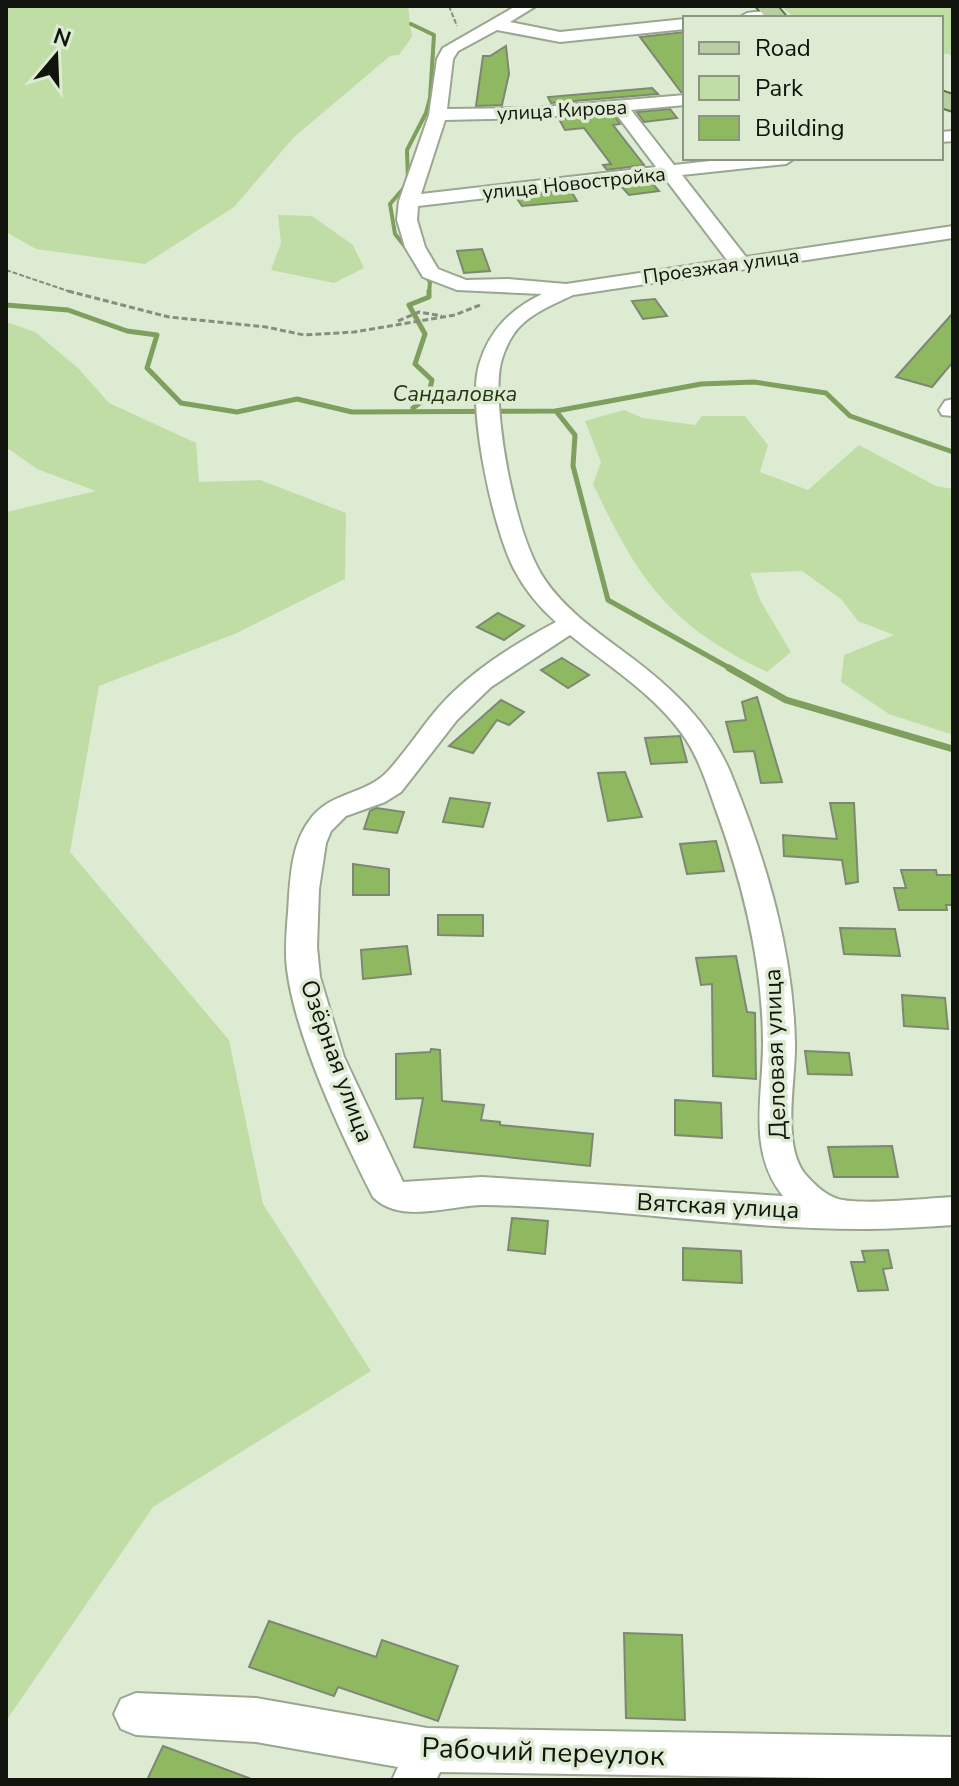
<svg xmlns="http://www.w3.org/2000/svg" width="959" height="1786" viewBox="0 0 959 1786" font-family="'Nunito Sans',sans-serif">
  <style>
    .green { fill: #bfdda4 }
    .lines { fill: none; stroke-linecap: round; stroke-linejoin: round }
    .stream-far2 { stroke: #7e9f5d; stroke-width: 4 }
    .stream-far1 { stroke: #7e9f5d; stroke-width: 5 }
    .stream { stroke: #7e9f5d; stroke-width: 7 }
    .building { fill: #8eb960; stroke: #7d8873; stroke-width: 2 }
    .minor-casing { stroke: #9aa690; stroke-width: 4 }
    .major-casing { stroke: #5f7946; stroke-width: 4 }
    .path-far1 { stroke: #868f7e; stroke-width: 2; stroke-dasharray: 5 2; stroke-linecap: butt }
    .path { stroke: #868f7e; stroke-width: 3; stroke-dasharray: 6 3; stroke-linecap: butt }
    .minor { fill: #fff; fill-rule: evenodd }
    .major { fill: #b9cfa3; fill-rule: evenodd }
    .labels { text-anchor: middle; stroke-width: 7; stroke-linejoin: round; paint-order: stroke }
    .far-street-label { font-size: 20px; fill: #10140c; stroke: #deebd3 }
    .far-water-label { font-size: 22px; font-style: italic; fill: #263813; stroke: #deebd3 }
    .street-label { font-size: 24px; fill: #10140c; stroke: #deebd3 }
    .near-street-label { font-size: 28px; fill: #10140c; stroke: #deebd3 }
  </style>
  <rect width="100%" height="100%" fill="#deebd3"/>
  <g class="green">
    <polygon points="6,6 408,6 412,37 399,55 390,56 294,137 234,207 145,264 36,249 6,232"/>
    <polygon points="781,6 953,6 953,55 941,53 941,18 795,18"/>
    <polygon points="278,215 312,216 353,245 364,268 334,283 271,270 281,243"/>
    <polygon points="6,322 35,332 78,368 109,403 196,443 199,482 260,480 346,513 345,579 237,633 99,686 70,852 229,1040 263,1204 371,1371 153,1507 6,1721 6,512 96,491 37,469 6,447"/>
    <path d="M624,410L643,418L695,425L702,416H745L768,445L760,472L808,490L859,445L936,486L953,489V735L889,714L841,682L844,655L894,635L858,621L841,599L802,571L750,573L761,602L791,652L767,672C668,624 639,581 593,484L601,462L585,421Z"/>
  </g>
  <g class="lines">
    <g class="stream-far2">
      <polyline points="411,24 434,35 430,98 426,113 407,150 408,183 390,204 395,234 414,258"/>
      <polyline points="423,272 430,282 429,293"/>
    </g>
    <g class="stream-far1">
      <polyline points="6,305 68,310 127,331 157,335 147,368 181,403 237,412 297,399 352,412 556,411 701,384 754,382 826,393 850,416 953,452"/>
      <polyline points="413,408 428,397 432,380 415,364 425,334 409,305 429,297 429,291"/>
      <polyline points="556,411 575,435 573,466 608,600 733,670"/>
    </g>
    <polyline class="stream" points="729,668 786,700 953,749"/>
  </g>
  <g class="building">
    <polygon points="685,32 685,92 681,92 640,37"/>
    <polygon points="506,46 509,74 502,105 476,106 483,56 490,56"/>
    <polygon points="652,88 658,94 551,103 548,97"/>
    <polygon points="670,109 677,118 644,122 637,112"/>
    <polygon points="613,114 620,124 613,125 644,165 607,170 603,165 611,164 584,128 565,130 559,119"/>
    <polygon points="651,182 659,191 629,195 620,185"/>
    <polygon points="571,191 577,201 522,206 516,197"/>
    <polygon points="482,249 490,271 464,273 457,251"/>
    <polygon points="655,299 667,316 643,319 632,301"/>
    <polygon points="953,313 953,362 932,387 896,377"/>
    <polygon points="498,613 524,626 504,640 477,627"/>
    <polygon points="562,658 589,675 568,688 541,670"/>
    <polygon points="757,697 782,782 761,783 754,751 734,752 726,722 746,720 742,702"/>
    <polygon points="501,700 524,712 509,725 497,720 473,753 449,746"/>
    <polygon points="680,736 687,762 651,764 645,738"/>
    <polygon points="625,772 642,817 608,821 598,773"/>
    <polygon points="450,798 490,803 483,827 443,822"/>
    <polygon points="830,803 854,803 858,882 846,884 842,860 784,856 783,835 837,839"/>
    <polygon points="376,808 404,812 397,833 364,829 370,811"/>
    <polygon points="716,841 724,871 687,874 680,844"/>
    <polygon points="353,864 389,869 389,895 353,895"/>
    <polygon points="901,870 936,870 937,875 953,875 953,905 946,905 947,910 899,910 894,888 906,888"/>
    <polygon points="438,915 483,915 483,936 438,935"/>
    <polygon points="840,928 895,929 900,956 844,954"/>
    <polygon points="407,946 411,974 363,979 361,950"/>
    <polygon points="736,956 747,1012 755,1013 756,1079 713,1076 712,984 701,985 696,958"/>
    <polygon points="902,995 945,998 948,1029 904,1026"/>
    <polygon points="431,1049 440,1050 442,1101 484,1105 481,1120 500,1122 500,1125 593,1134 590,1166 414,1147 423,1098 396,1099 396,1054 430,1052"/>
    <polygon points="805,1051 849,1053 852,1075 808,1074"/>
    <polygon points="675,1100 721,1103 722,1138 675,1135"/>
    <polygon points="892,1146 898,1177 834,1177 828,1147"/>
    <polygon points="512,1218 548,1221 545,1254 508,1250"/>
    <polygon points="683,1248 741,1251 742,1283 683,1280"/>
    <polygon points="888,1250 892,1268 883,1269 888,1290 858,1291 851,1262 865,1262 862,1251"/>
    <polygon points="269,1621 376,1657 382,1640 458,1666 438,1721 338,1687 334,1696 249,1667"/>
    <polygon points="624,1633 682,1635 685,1720 626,1718"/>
    <polygon points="163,1746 249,1778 248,1780 147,1780"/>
  </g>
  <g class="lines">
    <defs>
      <g id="minor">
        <path d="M516,6H536L510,22L560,32L685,19V29L560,42L497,30L458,51L453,59L447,109L532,108L685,95V105L631,110L674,165L737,158H795L786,164L682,175L746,257L953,226V238L573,295C552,305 526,315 513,335C506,346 500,361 499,375C495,425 516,538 545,580C564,608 593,629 620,649C669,685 711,722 733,779C767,864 793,951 795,1043C796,1080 781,1144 805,1174C812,1182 822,1192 833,1197C851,1207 929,1198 953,1197V1225C923,1227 892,1229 862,1229C736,1229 610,1207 484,1205C450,1205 401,1225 373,1197C342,1136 295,1036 287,969C284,945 288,920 289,896C291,870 293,843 309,821C329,791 366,796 389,770C407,750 421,728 438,708C471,671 513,645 556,622C539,607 525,590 514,569C493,529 467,408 479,365C489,330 511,309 542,294L457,290L423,277L405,247L397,220L399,201L429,115L437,59L443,48ZM614,111L656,167L421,194L445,120L532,118ZM664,177L727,260L566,284L508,279L466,280L438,269L425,247L417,220L418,206ZM570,635C607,665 651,692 680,731C697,753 706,781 715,807C743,883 763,963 763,1044C763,1097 747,1151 783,1196L482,1177L403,1182L344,1057L320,977L317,947L319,889L326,843L331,831L346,816L385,802L401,792L457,720L491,687Z"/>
        <polygon points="774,10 780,12 780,18 739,18 747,13"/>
        <polygon points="953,131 953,141 941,142 941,132"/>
        <polygon points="953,399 953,416 942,415 939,410 945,401"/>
        <polygon points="136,1693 256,1698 427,1728 953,1737 953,1780 440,1772 436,1780 392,1780 398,1767 256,1742 136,1735 121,1729 114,1714 121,1699"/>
      </g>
      <g id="major">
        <polygon points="756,6 777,6 787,18 766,18"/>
        <polygon points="941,91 953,95 953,111 941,107"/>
      </g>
    </defs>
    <use href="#minor" class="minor-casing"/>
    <use href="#major" class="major-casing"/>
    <g class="path-far1">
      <polyline points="449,6 457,26"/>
      <polyline points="6,270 74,293"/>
    </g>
    <g class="path">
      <polyline points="68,291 169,317 266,327 304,335 354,332 455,315 480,305"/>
      <polyline points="398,321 419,312 442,316"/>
    </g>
    <use href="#minor" class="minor"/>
    <use href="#major" class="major"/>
  </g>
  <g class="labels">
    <g class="far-street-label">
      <text transform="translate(562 110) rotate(-3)" y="7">улица Кирова</text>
      <text transform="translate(574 183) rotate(-6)" y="7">улица Новостройка</text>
      <text transform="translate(721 266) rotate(-8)" y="7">Проезжая улица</text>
    </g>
    <g class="far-water-label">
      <text x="455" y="401">Сандаловка</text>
    </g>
    <g class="street-label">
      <text transform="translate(775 1054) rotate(-92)" y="8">Деловая улица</text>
      <text transform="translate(337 1061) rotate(70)" y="8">Озёрная улица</text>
      <text transform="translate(718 1206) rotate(3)" y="8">Вятская улица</text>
    </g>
    <g class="near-street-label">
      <text transform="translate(543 1751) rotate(2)" y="10">Рабочий переулок</text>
    </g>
  </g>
  <rect width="959" height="1786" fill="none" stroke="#10140c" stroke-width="16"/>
  <rect x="683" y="16" width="260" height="144" fill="#deebd3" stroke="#8c9583" stroke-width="2"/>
  <rect x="699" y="42" width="40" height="12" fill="#b9cfa3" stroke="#8c9583" stroke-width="2"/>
  <text x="755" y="56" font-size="24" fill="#10140c">Road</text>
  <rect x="699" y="76" width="40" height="24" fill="#bfdda4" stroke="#8c9583" stroke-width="2"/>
  <text x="755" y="96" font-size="24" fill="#10140c">Park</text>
  <rect x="699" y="116" width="40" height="24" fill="#8eb960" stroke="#8c9583" stroke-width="2"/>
  <text x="755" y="136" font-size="24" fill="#10140c">Building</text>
  <g transform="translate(56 56) rotate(19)" stroke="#deebd3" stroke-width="6" paint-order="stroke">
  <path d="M0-6L14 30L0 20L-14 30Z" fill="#10140c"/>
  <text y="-12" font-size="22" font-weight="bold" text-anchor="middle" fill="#10140c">N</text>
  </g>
</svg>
